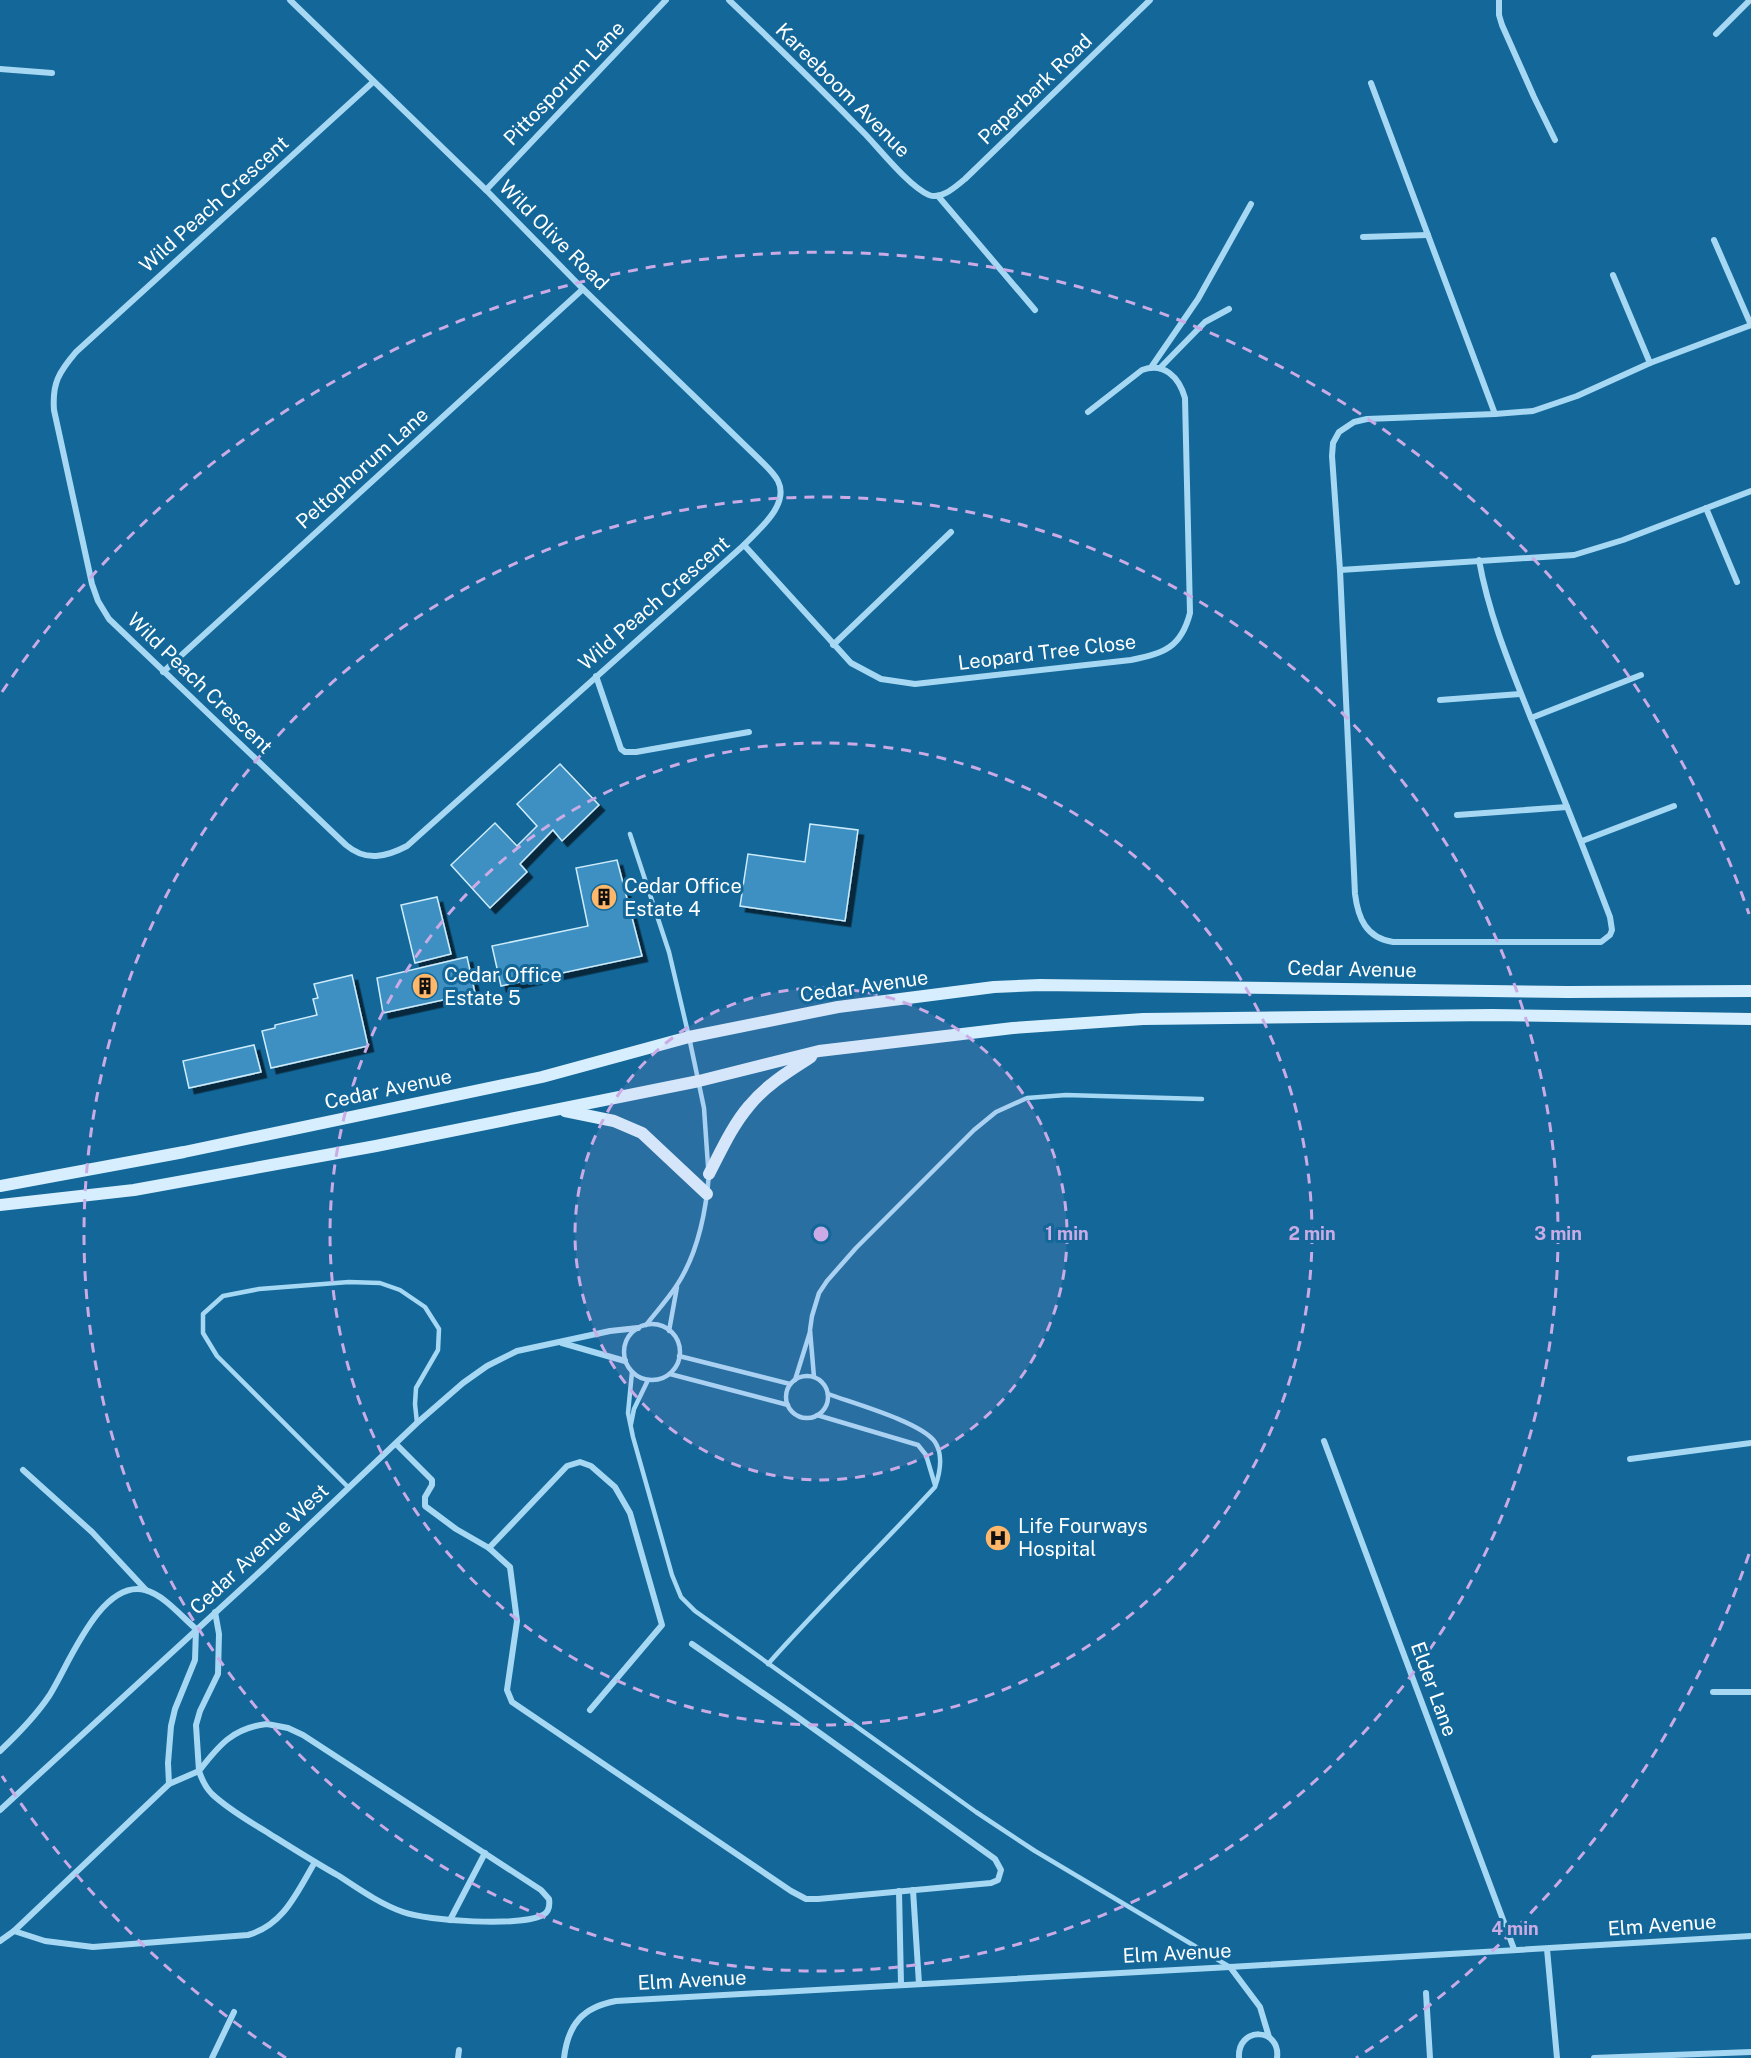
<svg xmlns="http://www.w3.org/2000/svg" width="1751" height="2058" viewBox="0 0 1751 2058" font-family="'Public Sans',sans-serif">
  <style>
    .building { fill: #3c90c1; stroke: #ceecfd; stroke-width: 1.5; filter: url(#shadow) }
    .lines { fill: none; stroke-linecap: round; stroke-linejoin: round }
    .service { stroke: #a6d7f3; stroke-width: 4.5 }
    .minor { stroke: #a6d7f3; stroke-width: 6 }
    .secondary { stroke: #d6eefd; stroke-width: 12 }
    .ring { fill: none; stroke: #caabe5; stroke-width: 3; stroke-dasharray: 10 8 }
    .labels { text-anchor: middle; stroke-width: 6; stroke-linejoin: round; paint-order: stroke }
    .street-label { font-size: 20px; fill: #fff; stroke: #136799 }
    .poi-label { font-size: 20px; fill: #fff; stroke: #136799; text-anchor: start }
    .centre { fill: #caabe5; stroke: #136799; stroke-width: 3 }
    .ring-label { font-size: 18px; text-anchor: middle; font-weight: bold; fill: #caabe5; stroke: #136799; stroke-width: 6; stroke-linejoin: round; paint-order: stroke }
  </style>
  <defs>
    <filter id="shadow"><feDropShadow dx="5.5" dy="5.5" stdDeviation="0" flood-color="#0009"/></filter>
  </defs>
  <rect width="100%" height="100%" fill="#136799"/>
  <g class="building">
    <polygon points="560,764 599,805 562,841 553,830 520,864 527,872 490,908 451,865 495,823 517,846 537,826 517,804"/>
    <polygon points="810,824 858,830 845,921 740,906 748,854 805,862"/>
    <polygon points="617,860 642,956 501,986 492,946 588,926 576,868"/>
    <polygon points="437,897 451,954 415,963 401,905"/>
    <polygon points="467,957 475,993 383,1013 377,978"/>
    <polygon points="352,975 368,1046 271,1068 262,1031 275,1028 275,1025 317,1015 313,999 318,998 314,984"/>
    <polygon points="254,1045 261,1072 189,1088 183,1061"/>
  </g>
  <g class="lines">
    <g class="service">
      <polyline points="630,834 669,952 689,1037 704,1108 708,1166"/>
      <circle cx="652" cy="1352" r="28"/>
      <path d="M646,1325C656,1312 668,1299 677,1285C698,1253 706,1212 709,1174"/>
      <polyline points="669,1331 677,1287"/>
      <polyline points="679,1356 790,1384"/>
      <polyline points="632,1372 628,1413 633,1437 672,1575 681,1597 695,1611 976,1812 1035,1851 1230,1967"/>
      <polyline points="670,1374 788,1405"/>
      <circle cx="807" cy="1397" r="21"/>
      <polyline points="814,1377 810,1330 812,1316 819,1293 827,1281 856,1248 974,1130 996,1112 1027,1098 1066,1095 1202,1099"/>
      <polyline points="795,1380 810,1332"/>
      <polyline points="817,1415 918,1445 926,1455 935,1485"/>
      <polyline points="631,1424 634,1409 648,1380"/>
      <polyline points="349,1488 217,1356 203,1333 203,1314 223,1296 259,1289 349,1282 380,1283 400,1290 425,1307 439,1329 438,1350 416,1388 415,1404 417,1423"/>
      <path d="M768,1664C822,1603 880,1547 935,1487C940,1473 944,1456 935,1442C921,1422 852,1403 828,1394"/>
    </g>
    <g class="minor">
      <path d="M290,0L486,190L583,289L759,459C766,466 774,473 778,481C790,505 758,530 744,545L407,846C386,857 366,862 346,845L109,619L98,601L92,584L54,410C52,383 59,372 76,352L373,82"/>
      <path d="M729,0C775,44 821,89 866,135C881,151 910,187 929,195C942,200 956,186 965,179L1150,0"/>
      <polyline points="1499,0 1499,15 1502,25 1534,97 1555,140"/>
      <polyline points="1716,34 1750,0"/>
      <polyline points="0,69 52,73"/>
      <polyline points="1371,83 1495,414"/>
      <polyline points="486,190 666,0"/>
      <polyline points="938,196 1035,310"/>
      <polyline points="1363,237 1428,235"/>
      <polyline points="1714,240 1751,325"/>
      <polyline points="1613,275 1650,363"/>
      <polyline points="1152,366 1198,299 1251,204"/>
      <polyline points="1160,368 1205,322 1229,309"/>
      <polyline points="1706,508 1737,582"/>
      <path d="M744,545L851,663L881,679L915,684L1131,660C1164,653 1181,648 1190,613L1185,398C1179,377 1164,362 1142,370L1088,412"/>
      <path d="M1479,560C1489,616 1511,668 1532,721C1559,786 1585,851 1610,917L1612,930L1610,935L1601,942H1393C1366,938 1358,918 1355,894L1340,570L1332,456L1333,443L1339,432L1354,422L1367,419L1495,414L1533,411L1577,396L1650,363L1751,325"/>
      <polyline points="1340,570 1574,555 1623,540 1751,491"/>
      <polyline points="833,645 951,532"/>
      <polyline points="163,672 583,289"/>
      <polyline points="596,676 621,749 625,752 636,752 749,732"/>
      <polyline points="1440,700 1520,694"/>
      <polyline points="1531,718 1641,675"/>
      <polyline points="1457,815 1567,807"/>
      <polyline points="1582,841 1674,806"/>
      <polyline points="562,1343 625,1361"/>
      <polyline points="1324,1441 1514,1949"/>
      <polyline points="396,1444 432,1480 432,1485 425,1497 425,1506 456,1529 489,1548 510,1567 517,1621 507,1690 512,1702 791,1891 806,1899 818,1899 991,1883 998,1880 1001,1870 995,1859 796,1716 692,1644"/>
      <polyline points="1630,1459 1751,1443"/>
      <polyline points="23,1470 92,1532 146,1590"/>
      <polyline points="489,1548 567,1466 580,1462 591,1466 615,1487 630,1513 662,1625 590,1710"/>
      <path d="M215,1612L219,1634L218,1674L200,1711L196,1725L199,1771L169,1784L14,1931L45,1941L93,1947L248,1935C284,1925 297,1892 315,1862"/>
      <polyline points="1713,1692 1751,1692"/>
      <path d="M267,1724L288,1728L303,1735L541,1890L549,1899C550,1906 549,1912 543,1915C519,1927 428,1921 403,1912C380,1904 359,1889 339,1876C314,1862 289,1846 265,1831C247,1820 228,1809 212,1794C205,1787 202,1780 199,1771C219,1745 233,1728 267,1724Z"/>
      <path d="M0,1751C18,1734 35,1717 49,1696C68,1667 100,1579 145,1590C164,1595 181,1616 196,1629L195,1660L175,1709L171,1726L168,1763L169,1784"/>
      <polyline points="0,1810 264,1568 417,1423 463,1383 487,1366 517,1351 610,1331 638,1328"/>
      <polyline points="913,1890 919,1984"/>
      <polyline points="899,1891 901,1984"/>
      <polyline points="450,1920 485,1853"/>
      <polyline points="0,1941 14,1931"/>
      <polyline points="1547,1949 1557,2058"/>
      <polyline points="1230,1967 1260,2007 1269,2037"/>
      <polyline points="1426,1993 1430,2058"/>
      <polyline points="212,2058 234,2012"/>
      <polyline points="458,2058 459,2050"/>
      <path d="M564,2058C568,2024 583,2007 616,2001L1230,1967L1751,1936"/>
      <path d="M1239,2058C1237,2026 1281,2027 1277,2058"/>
      <polyline points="1594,2058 1751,2052"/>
    </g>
    <g class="secondary">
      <polyline points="565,1111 614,1121 642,1133 707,1194"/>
      <path d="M709,1174C721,1151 732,1126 749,1106C766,1085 789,1071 811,1057"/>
      <polyline points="0,1186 184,1152 542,1077 689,1037 838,1007 994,987 1040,985 1568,992 1751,991"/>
      <polyline points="0,1205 134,1190 376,1146 699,1081 819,1051 1013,1028 1143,1019 1492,1015 1751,1019"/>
    </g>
  </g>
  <circle cx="821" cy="1234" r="246" fill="#caabe5" fill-opacity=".12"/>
  <g class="ring">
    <circle cx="821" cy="1234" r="246"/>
    <circle cx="821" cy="1234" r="491"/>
    <circle cx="821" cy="1234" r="737"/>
    <path d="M1749 1554A982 982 0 0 1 1356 2058M286 2058A982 982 0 0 1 2 1776M2 692A982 982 0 0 1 1749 914"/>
  </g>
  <defs>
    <symbol id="building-disc" viewBox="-11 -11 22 22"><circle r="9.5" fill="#ffb769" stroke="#136799"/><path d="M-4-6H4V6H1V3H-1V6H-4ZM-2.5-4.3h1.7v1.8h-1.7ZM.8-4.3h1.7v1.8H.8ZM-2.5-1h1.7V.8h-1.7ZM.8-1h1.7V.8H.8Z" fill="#111"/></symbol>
    <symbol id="hospital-disc" viewBox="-11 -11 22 22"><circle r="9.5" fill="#ffb769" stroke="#136799"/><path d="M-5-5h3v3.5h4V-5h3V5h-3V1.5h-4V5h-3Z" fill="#111"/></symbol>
  </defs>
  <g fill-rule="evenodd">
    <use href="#building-disc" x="589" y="882" width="30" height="30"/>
    <use href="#building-disc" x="410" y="971" width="30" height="30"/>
    <use href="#hospital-disc" x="983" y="1523" width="30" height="30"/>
  </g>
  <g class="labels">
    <g class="street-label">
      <text transform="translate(564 83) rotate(-46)" y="7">Pittosporum Lane</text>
      <text transform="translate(1035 89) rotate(-44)" y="7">Paperbark Road</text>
      <text transform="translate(843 90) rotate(45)" y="7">Kareeboom Avenue</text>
      <text transform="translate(214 204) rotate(-42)" y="7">Wild Peach Crescent</text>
      <text transform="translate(554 235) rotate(45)" y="7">Wild Olive Road</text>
      <text transform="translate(362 468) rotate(-42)" y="7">Peltophorum Lane</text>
      <text transform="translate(654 603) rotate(-41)" y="7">Wild Peach Crescent</text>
      <text transform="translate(1047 652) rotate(-7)" y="7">Leopard Tree Close</text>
      <text transform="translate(200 683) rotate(44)" y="7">Wild Peach Crescent</text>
      <text transform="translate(1352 969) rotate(1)" y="7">Cedar Avenue</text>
      <text transform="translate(864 986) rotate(-8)" y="7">Cedar Avenue</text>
      <text transform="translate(388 1089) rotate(-12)" y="7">Cedar Avenue</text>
      <text transform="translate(259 1549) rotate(-43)" y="7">Cedar Avenue West</text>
      <text transform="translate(1434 1689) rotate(70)" y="7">Elder Lane</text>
      <text transform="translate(1662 1925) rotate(-4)" y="7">Elm Avenue</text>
      <text transform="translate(1177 1953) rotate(-3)" y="7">Elm Avenue</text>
      <text transform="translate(692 1980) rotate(-3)" y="7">Elm Avenue</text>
    </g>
    <g class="poi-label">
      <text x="624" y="893">Cedar Office<tspan x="624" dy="23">Estate 4</tspan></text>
      <text x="444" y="982">Cedar Office<tspan x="444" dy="23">Estate 5</tspan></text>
      <text x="1018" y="1533">Life Fourways<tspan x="1018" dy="23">Hospital</tspan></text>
    </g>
  </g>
  <circle cx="821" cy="1234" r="9" class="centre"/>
  <g class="ring-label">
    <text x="1067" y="1240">1 min</text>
    <text x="1312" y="1240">2 min</text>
    <text x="1558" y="1240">3 min</text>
    <text x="1515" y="1935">4 min</text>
  </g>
</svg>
